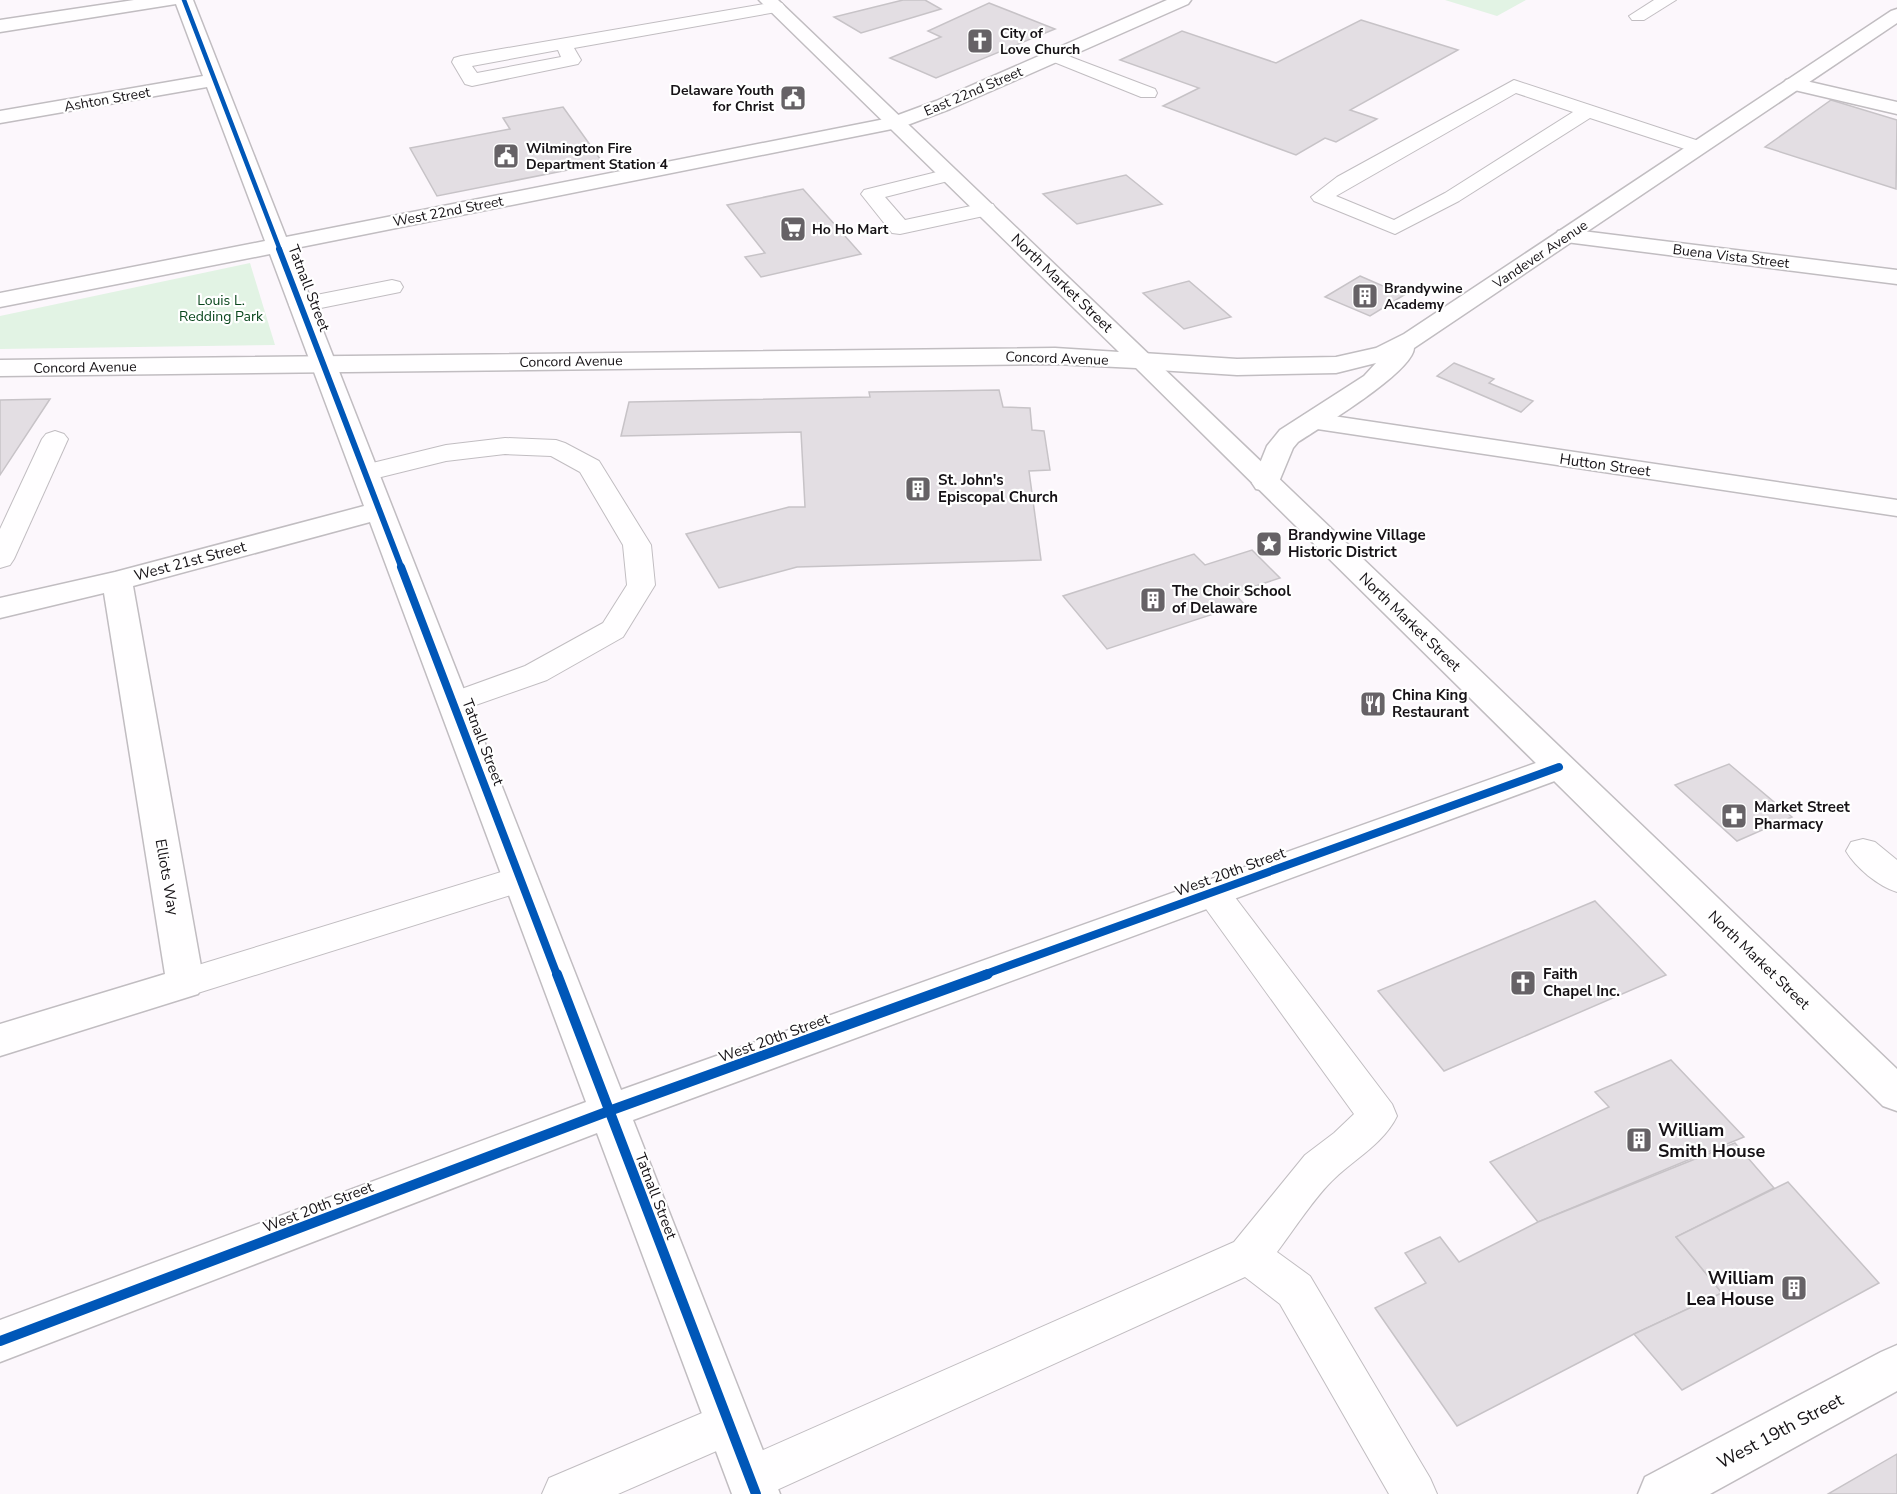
<svg xmlns="http://www.w3.org/2000/svg" width="1897" height="1494" viewBox="0 0 1897 1494" font-family="'Nunito Sans',sans-serif">
  <style>
    .green { fill: #e2f3e4 }
    .building { fill: #e3dee3; stroke: #c7c3c7; stroke-width: 1.5 }
    .lines { fill: none; stroke-linecap: round; stroke-linejoin: round }
    .service-casing { stroke: #c1bdc1; stroke-width: 2 }
    .minor-casing { stroke: #c1bdc1; stroke-width: 3 }
    .tertiary-casing { stroke: #c1bdc1; stroke-width: 3 }
    .primary-casing { stroke: #c1bdc1; stroke-width: 3 }
    .service { fill: #fffeff; fill-rule: evenodd }
    .minor { fill: #fffeff; fill-rule: evenodd }
    .tertiary { fill: #fffeff; fill-rule: evenodd }
    .primary { fill: #fffeff; fill-rule: evenodd }
    .cycleway-far3-casing { stroke: #fff; stroke-width: 7 }
    .cycleway-far2-casing { stroke: #fff; stroke-width: 9 }
    .cycleway-far1-casing { stroke: #fff; stroke-width: 11 }
    .cycleway-casing { stroke: #fff; stroke-width: 14 }
    .cycleway-far3 { stroke: #0057b8; stroke-width: 4.5 }
    .cycleway-far2 { stroke: #0057b8; stroke-width: 6 }
    .cycleway-far1 { stroke: #0057b8; stroke-width: 8 }
    .cycleway { stroke: #0057b8; stroke-width: 10 }
    .labels { text-anchor: middle; stroke-width: 4.5; stroke-linejoin: round; paint-order: stroke }
    .far-poi-label { font-size: 14px; font-weight: bold; fill: #161216; stroke: #fff; text-anchor: start }
    .far-street-label { font-size: 14px; fill: #161216; stroke: #fff }
    .far-park-label { font-size: 14px; fill: #0a471d; stroke: #fff }
    .street-label { font-size: 15px; fill: #161216; stroke: #fff }
    .poi-label { font-size: 15px; font-weight: bold; fill: #161216; stroke: #fff; text-anchor: start }
    .near-poi-label { font-size: 18px; font-weight: bold; fill: #161216; stroke: #fff; text-anchor: start }
    .near-street-label { font-size: 18px; fill: #161216; stroke: #fff }
  </style>
  <rect width="100%" height="100%" fill="#fcf7fc"/>
  <g class="green">
    <polygon points="1445,0 1526,0 1497,16"/>
    <polygon points="250,263 275,345 0,349 0,316"/>
  </g>
  <g class="building">
    <polygon points="903,0 925,0 941,9 861,33 834,17"/>
    <polygon points="989,3 1055,29 936,78 890,58 941,37 928,31"/>
    <polygon points="1361,20 1458,50 1350,110 1377,119 1336,142 1325,138 1296,155 1163,106 1199,88 1120,60 1182,31 1276,63"/>
    <polygon points="1831,100 1897,120 1896,189 1765,147"/>
    <polygon points="563,107 603,163 437,196 410,148 510,129 503,118"/>
    <polygon points="1126,175 1162,204 1077,224 1043,194"/>
    <polygon points="803,189 861,254 761,277 745,257 765,253 727,205"/>
    <polygon points="1360,276 1404,295 1370,316 1325,297"/>
    <polygon points="1189,281 1231,317 1184,329 1143,293"/>
    <polygon points="1454,363 1494,379 1489,383 1533,401 1521,412 1437,376"/>
    <polygon points="999,390 1003,407 1030,408 1032,430 1044,431 1050,470 1029,471 1041,560 797,567 719,588 686,534 789,507 805,507 801,432 621,436 629,402 870,397 869,392"/>
    <polygon points="50,399 0,475 0,400"/>
    <polygon points="1252,550 1280,578 1234,593 1244,604 1107,649 1063,596 1194,554 1205,565"/>
    <polygon points="1729,764 1792,817 1737,841 1675,785"/>
    <polygon points="1595,901 1666,975 1444,1071 1378,991"/>
    <polygon points="1671,1060 1744,1137 1538,1222 1490,1162 1609,1107 1595,1092"/>
    <polygon points="1735,1143 1774,1188 1676,1237 1722,1293 1634,1334 1457,1426 1375,1308 1426,1283 1405,1253 1440,1237 1459,1262 1538,1222"/>
    <polygon points="1788,1182 1879,1283 1682,1390 1634,1334 1722,1293 1676,1237"/>
    <polygon points="1897,1454 1897,1494 1828,1494"/>
  </g>
  <g class="lines">
    <defs>
      <g id="service">
        <polygon points="1654,0 1676,0 1644,20 1632,20 1629,16"/>
        <path d="M776,2L782,3L785,7L782,11L574,48L581,60L578,64L472,86L465,84L452,62L454,58L461,56ZM558,50L561,57L477,73L472,66Z"/>
        <polygon points="1055,51 1155,89 1157,93 1155,97 1141,97 1049,60 1046,56 1049,52"/>
        <path d="M1514,80L1705,143L1708,147L1705,151H1691L1590,118L1459,201L1395,234L1314,201L1311,197L1337,177ZM1516,93L1573,112L1445,193L1394,220L1336,196Z"/>
        <polygon points="949,169 956,171 959,175 956,179 885,197 905,220 985,203 993,204 996,209 993,214 900,234 892,233 861,194 864,190"/>
        <polygon points="392,280 400,282 403,287 400,292 301,312 293,310 289,305 293,300 301,298"/>
        <polygon points="55,431 64,434 68,439 14,559 10,565 0,568 0,529 42,439 46,434"/>
        <polygon points="505,438 556,440 565,443 599,461 651,545 655,585 623,637 547,680 453,713 442,710 438,703 442,696 525,666 603,623 627,585 623,545 580,472 551,456 505,454 446,461 365,481 356,479 352,473 356,467 446,445"/>
        <path d="M1863,839L1875,842L1897,860V892C1878,886 1856,868 1846,851L1851,842Z"/>
        <polygon points="521,866 533,870 538,879 533,888 185,997 172,993 167,983 172,973"/>
        <path d="M1213,880L1225,884L1392,1104L1397,1116C1384,1143 1356,1158 1335,1178C1316,1195 1293,1231 1277,1252L1310,1276L1430,1478L1437,1494H1389L1280,1304L1245,1277L768,1494H733L727,1479L734,1463L1234,1242L1305,1155L1334,1133L1354,1114L1201,902L1196,893L1201,884Z"/>
        <polygon points="728,1402 744,1409 750,1424 744,1439 618,1494 542,1494 549,1478"/>
      </g>
      <g id="minor">
        <polygon points="134,0 193,0 286,237 890,118 936,101 1167,0 1191,0 1188,4 950,109 902,127 291,249 621,1090 1547,759 1559,755 1571,759 1576,767 1571,775 633,1120 780,1494 732,1494 597,1133 0,1362 0,1320 586,1102 370,522 133,586 204,983 198,994 0,1056 0,1024 165,974 104,593 0,618 0,598 115,572 364,506 270,254 0,307 0,293 265,241 207,87 0,123 0,111 203,76 176,4 0,32 0,20"/>
        <polygon points="1793,78 1897,102 1897,114 1786,88 1783,84 1786,80"/>
        <polygon points="1566,229 1897,270 1897,284 1558,241 1555,236 1558,231"/>
        <polygon points="1313,413 1897,500 1897,516 1304,427 1300,421 1304,415"/>
        <polygon points="1897,1345 1897,1391 1710,1494 1638,1494 1645,1477 1881,1352"/>
      </g>
      <path id="tertiary" d="M1897,9V23L1414,348C1413,372 1321,427 1298,442L1293,448L1276,489L1266,491L1256,489L1252,483L1267,446L1280,430L1364,376L1376,363L1336,373L1237,375L1142,369L1133,366L1129,361L1133,356L1142,353L1237,359L1336,357L1376,348L1404,334L1891,11Z"/>
      <polygon id="primary" points="759,0 778,0 1897,1069 1897,1111 1883,1106 1136,368 1055,364 0,376 0,360 1055,348 1119,352"/>
    </defs>
    <use href="#service" class="service-casing"/>
    <use href="#minor" class="minor-casing"/>
    <use href="#tertiary" class="tertiary-casing"/>
    <use href="#primary" class="primary-casing"/>
    <use href="#service" class="service"/>
    <use href="#minor" class="minor"/>
    <use href="#tertiary" class="tertiary"/>
    <use href="#primary" class="primary"/>
    <defs>
      <polyline id="cycleway-far3" points="184,0 280,250"/>
      <polyline id="cycleway-far2" points="279,249 402,569"/>
      <g id="cycleway-far1">
        <polyline points="401,567 557,975"/>
        <polyline points="983,975 1559,767"/>
      </g>
      <g id="cycleway">
        <polyline points="557,974 756,1494"/>
        <polyline points="0,1341 609,1111 988,974"/>
      </g>
    </defs>
    <use href="#cycleway-far3" class="cycleway-far3-casing"/>
    <use href="#cycleway-far2" class="cycleway-far2-casing"/>
    <use href="#cycleway-far1" class="cycleway-far1-casing"/>
    <use href="#cycleway" class="cycleway-casing"/>
    <use href="#cycleway-far3" class="cycleway-far3"/>
    <use href="#cycleway-far2" class="cycleway-far2"/>
    <use href="#cycleway-far1" class="cycleway-far1"/>
    <use href="#cycleway" class="cycleway"/>
  </g>
  <defs>
    <symbol id="church-square" viewBox="-11 -11 22 22"><rect x="-9" y="-9" width="18" height="18" rx="4" fill="#666266" stroke="#fff"/><path d="M-1.2-6h2.4v3.5h3.3v2.4h-3.3V6h-2.4V-.1h-3.3v-2.4h3.3Z" fill="#fff"/></symbol>
    <symbol id="civic-square" viewBox="-11 -11 22 22"><rect x="-9" y="-9" width="18" height="18" rx="4" fill="#666266" stroke="#fff"/><path d="M-.6-6.5H3V-4.5H.6V-3L4-1V1h2V6H-6V1h2V-1L-.6-3ZM-1.2 2.5V6h2.4V2.5Z" fill="#fff"/></symbol>
    <symbol id="supermarket-square" viewBox="-11 -11 22 22"><rect x="-9" y="-9" width="18" height="18" rx="4" fill="#666266" stroke="#fff"/><path d="M-6-5.5h2.5l.6 2H6L4.5 2H-2.5L-4.4-4H-6ZM-1.5 3.2a1.3 1.3 0 1 0 .1 0ZM3 3.2a1.3 1.3 0 1 0 .1 0Z" fill="#fff"/></symbol>
    <symbol id="building-square" viewBox="-11 -11 22 22"><rect x="-9" y="-9" width="18" height="18" rx="4" fill="#666266" stroke="#fff"/><path d="M-4-6H4V6H1V3H-1V6H-4ZM-2.5-4.3h1.7v1.8h-1.7ZM.8-4.3h1.7v1.8H.8ZM-2.5-1h1.7V.8h-1.7ZM.8-1h1.7V.8H.8Z" fill="#fff"/></symbol>
    <symbol id="sight-square" viewBox="-11 -11 22 22"><rect x="-9" y="-9" width="18" height="18" rx="4" fill="#666266" stroke="#fff"/><path d="M0-6L1.8-2.2L6-1.7L2.9 1.2L3.7 5.4L0 3.3L-3.7 5.4L-2.9 1.2L-6-1.7L-1.8-2.2Z" fill="#fff"/></symbol>
    <symbol id="restaurant-square" viewBox="-11 -11 22 22"><rect x="-9" y="-9" width="18" height="18" rx="4" fill="#666266" stroke="#fff"/><path d="M-5-6h1v4h1v-4h1v4h1v-4h1v5L-1.5 .5V6h-2V.5L-5-1ZM5-6V6H3V1.5H1.5Q1.5-4 5-6Z" fill="#fff"/></symbol>
    <symbol id="pharmacy-square" viewBox="-11 -11 22 22"><rect x="-9" y="-9" width="18" height="18" rx="4" fill="#666266" stroke="#fff"/><path d="M-2-6h4v4h4v4h-4v4h-4v-4h-4v-4h4Z" fill="#fff"/></symbol>
  </defs>
  <g fill-rule="evenodd">
    <use href="#church-square" x="965" y="26" width="30" height="30"/>
    <use href="#civic-square" x="778" y="83" width="30" height="30"/>
    <use href="#civic-square" x="491" y="141" width="30" height="30"/>
    <use href="#supermarket-square" x="778" y="214" width="30" height="30"/>
    <use href="#building-square" x="1350" y="281" width="30" height="30"/>
    <use href="#building-square" x="903" y="474" width="30" height="30"/>
    <use href="#sight-square" x="1254" y="529" width="30" height="30"/>
    <use href="#building-square" x="1138" y="585" width="30" height="30"/>
    <use href="#restaurant-square" x="1358" y="689" width="30" height="30"/>
    <use href="#pharmacy-square" x="1719" y="801" width="30" height="30"/>
    <use href="#church-square" x="1508" y="968" width="30" height="30"/>
    <use href="#building-square" x="1624" y="1125" width="30" height="30"/>
    <use href="#building-square" x="1779" y="1273" width="30" height="30"/>
  </g>
  <g class="labels">
    <g class="far-poi-label">
      <text x="1000" y="38">City of<tspan x="1000" dy="16">Love Church</tspan></text>
      <text x="774" y="95" text-anchor="end">Delaware Youth<tspan x="774" dy="16">for Christ</tspan></text>
      <text x="526" y="153">Wilmington Fire<tspan x="526" dy="16">Department Station 4</tspan></text>
      <text x="812" y="234">Ho Ho Mart</text>
      <text x="1384" y="293">Brandywine<tspan x="1384" dy="16">Academy</tspan></text>
    </g>
    <g class="far-street-label">
      <text transform="translate(973 91) rotate(-23)" y="5">East 22nd Street</text>
      <text transform="translate(107 99) rotate(-10)" y="5">Ashton Street</text>
      <text transform="translate(448 211) rotate(-11)" y="5">West 22nd Street</text>
      <text transform="translate(1540 254) rotate(-34)" y="5">Vandever Avenue</text>
      <text transform="translate(1731 256) rotate(7)" y="5">Buena Vista Street</text>
      <text transform="translate(1057 358) rotate(2)" y="5">Concord Avenue</text>
      <text transform="translate(571 361) rotate(-1)" y="5">Concord Avenue</text>
      <text transform="translate(85 367) rotate(-1)" y="5">Concord Avenue</text>
    </g>
    <g class="far-park-label">
      <text x="221" y="305">Louis L.<tspan x="221" dy="16">Redding Park</tspan></text>
    </g>
    <g class="street-label">
      <text transform="translate(1062 283) rotate(44)" y="5">North Market Street</text>
      <text transform="translate(309 288) rotate(69)" y="5">Tatnall Street</text>
      <text transform="translate(1605 465) rotate(8)" y="5">Hutton Street</text>
      <text transform="translate(190 561) rotate(-15)" y="5">West 21st Street</text>
      <text transform="translate(1410 622) rotate(44)" y="5">North Market Street</text>
      <text transform="translate(483 742) rotate(69)" y="5">Tatnall Street</text>
      <text transform="translate(1230 872) rotate(-20)" y="5">West 20th Street</text>
      <text transform="translate(167 877) rotate(80)" y="5">Elliots Way</text>
      <text transform="translate(1759 960) rotate(44)" y="5">North Market Street</text>
      <text transform="translate(774 1038) rotate(-20)" y="5">West 20th Street</text>
      <text transform="translate(656 1196) rotate(69)" y="5">Tatnall Street</text>
      <text transform="translate(318 1207) rotate(-21)" y="5">West 20th Street</text>
    </g>
    <g class="poi-label">
      <text x="938" y="485">St. John's<tspan x="938" dy="17">Episcopal Church</tspan></text>
      <text x="1288" y="540">Brandywine Village<tspan x="1288" dy="17">Historic District</tspan></text>
      <text x="1172" y="596">The Choir School<tspan x="1172" dy="17">of Delaware</tspan></text>
      <text x="1392" y="700">China King<tspan x="1392" dy="17">Restaurant</tspan></text>
      <text x="1754" y="812">Market Street<tspan x="1754" dy="17">Pharmacy</tspan></text>
      <text x="1543" y="979">Faith<tspan x="1543" dy="17">Chapel Inc.</tspan></text>
    </g>
    <g class="near-poi-label">
      <text x="1658" y="1136">William<tspan x="1658" dy="21">Smith House</tspan></text>
      <text x="1774" y="1284" text-anchor="end">William<tspan x="1774" dy="21">Lea House</tspan></text>
    </g>
    <g class="near-street-label">
      <text transform="translate(1780 1431) rotate(-28)" y="6">West 19th Street</text>
    </g>
  </g>
</svg>
